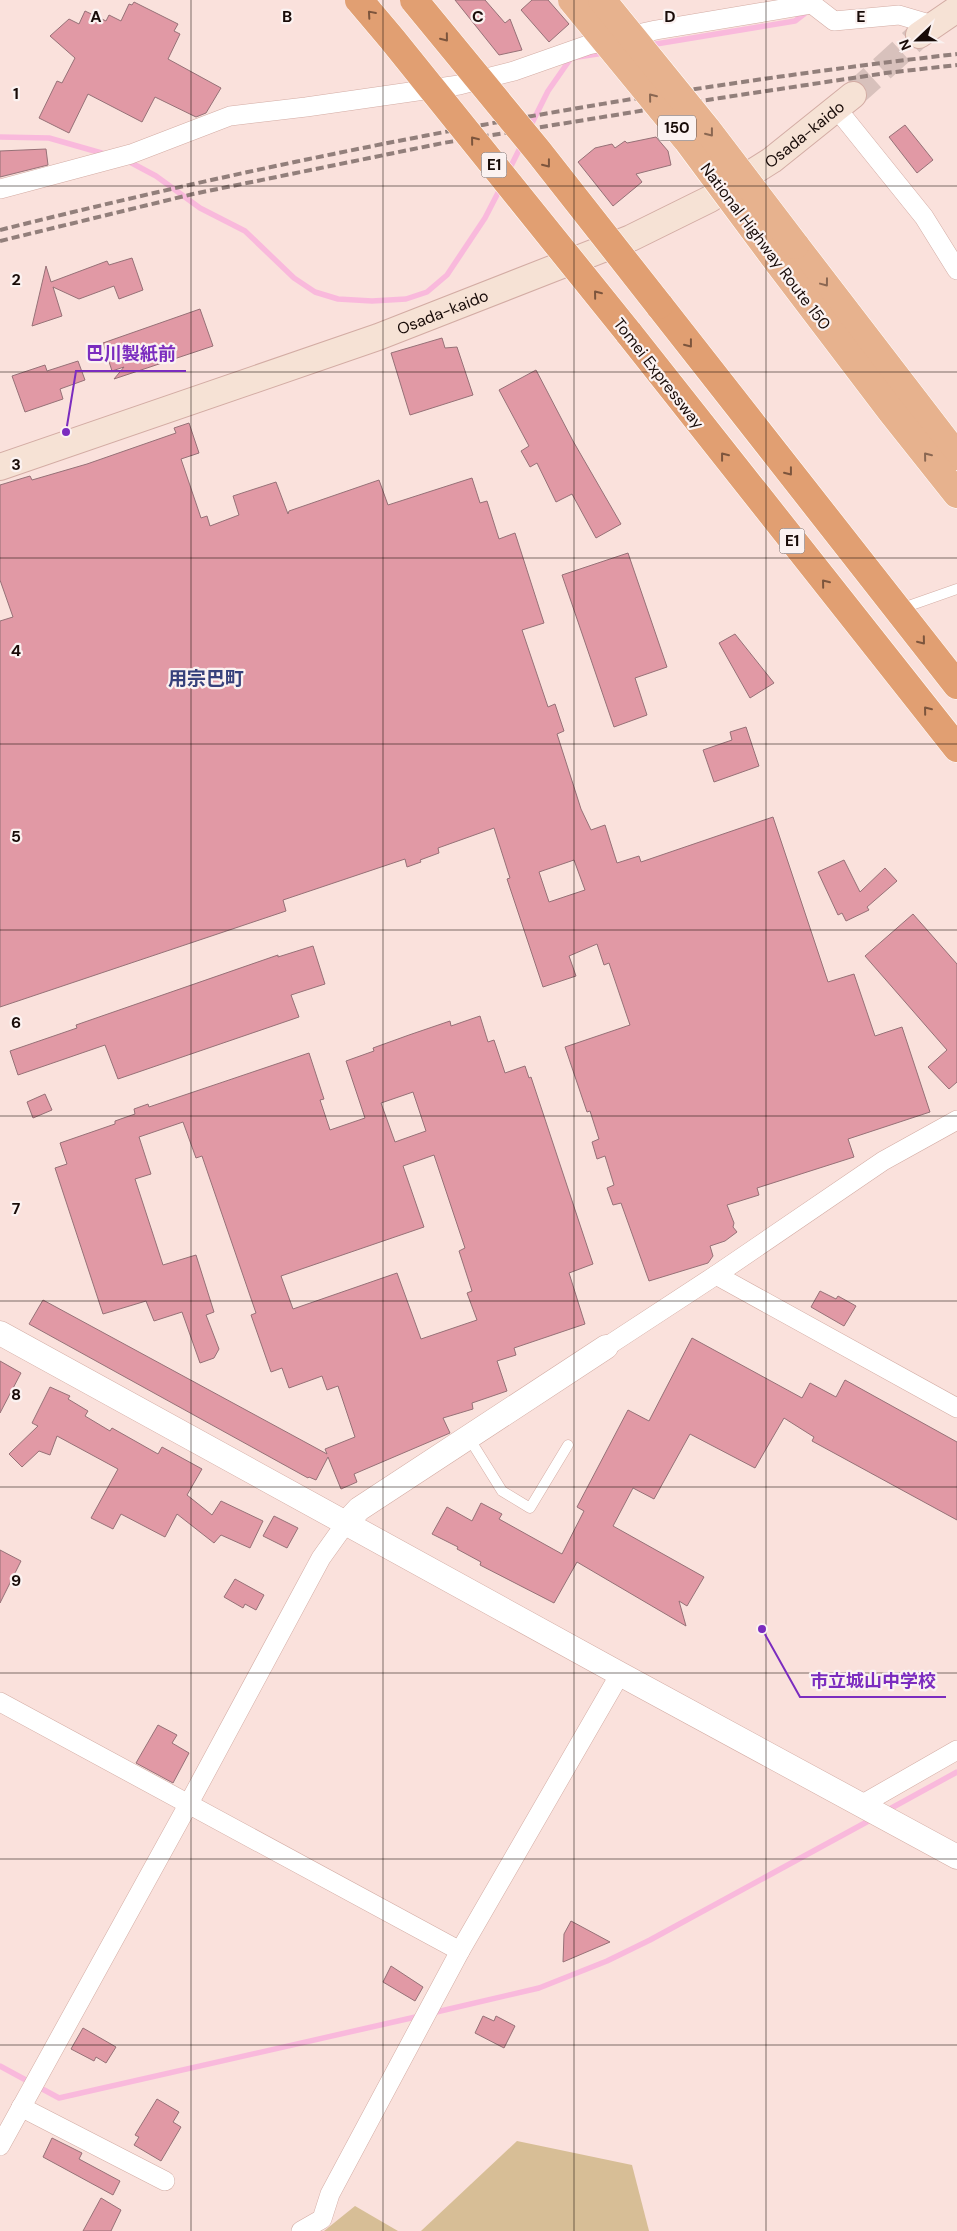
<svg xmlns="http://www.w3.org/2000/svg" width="957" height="2231" viewBox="0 0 957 2231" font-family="'DM Sans','Noto Sans JP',sans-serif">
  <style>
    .green { fill: #d7be96 }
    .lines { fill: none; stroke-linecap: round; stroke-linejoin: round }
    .stream { stroke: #f9b9dc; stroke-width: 5.5 }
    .building { fill: #e199a5; stroke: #967177; fill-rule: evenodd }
    .secondary-tunnel { stroke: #d8c1bc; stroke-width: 26; stroke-dasharray: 26 13; stroke-linecap: butt }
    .service-casing { stroke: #d3aca4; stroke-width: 11 }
    .minor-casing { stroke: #d3aca4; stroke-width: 20 }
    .tertiary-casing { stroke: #d3aca4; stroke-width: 25 }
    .secondary-casing { stroke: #d3aca4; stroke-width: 28 }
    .trunk-casing { stroke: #fff; stroke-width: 29 }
    .motorway-casing { stroke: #fff; stroke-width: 29 }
    .service { stroke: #fff; stroke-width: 10 }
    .minor { stroke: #fff; stroke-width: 19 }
    .tertiary { stroke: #fff; stroke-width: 24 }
    .secondary { stroke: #f6e2d5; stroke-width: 26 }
    .trunk { stroke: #e7b28e; stroke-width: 28 }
    .motorway { stroke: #e19f72; stroke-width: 28 }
    .rail { stroke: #927f7b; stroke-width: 4; stroke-dasharray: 8 4; stroke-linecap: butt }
    .trunk-bridge-casing { stroke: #fff; stroke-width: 29; stroke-linecap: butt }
    .motorway-bridge-casing { stroke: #fff; stroke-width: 29; stroke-linecap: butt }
    .trunk-bridge { stroke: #e7b28e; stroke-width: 28 }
    .motorway-bridge { stroke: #e19f72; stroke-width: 28 }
    .oneway { stroke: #7c553d }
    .oneway2 { stroke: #8a6752 }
    .grid { fill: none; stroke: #180b08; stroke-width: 1; stroke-opacity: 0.55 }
    .labels { text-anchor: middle; stroke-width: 4.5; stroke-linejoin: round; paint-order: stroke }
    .shield { fill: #fbf2f1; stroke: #5c504e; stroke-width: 1 }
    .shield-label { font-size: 15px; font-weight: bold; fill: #180b08 }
    .street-label { font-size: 16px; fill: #180b08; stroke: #fbf2f1 }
    .quarter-label { font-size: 19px; font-weight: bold; fill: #36407b; stroke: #fbf2f1 }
    .grid-label { font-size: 16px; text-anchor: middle; font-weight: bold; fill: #180b08; stroke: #fbf2f1; stroke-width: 4.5; stroke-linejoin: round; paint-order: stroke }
    .leader { fill: none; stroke: #7b2cbf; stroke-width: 2 }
    .callout-dot { fill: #7b2cbf; stroke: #fbf2f1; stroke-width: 2 }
    .callout-label { font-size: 18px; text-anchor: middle; font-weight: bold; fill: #7b2cbf; stroke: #fbf2f1; stroke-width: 4.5; stroke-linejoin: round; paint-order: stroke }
  </style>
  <rect width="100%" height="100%" fill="#fae1dc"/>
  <g class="green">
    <polygon points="517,2141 632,2165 649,2231 421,2231"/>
    <polygon points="355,2206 398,2231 324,2231"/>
  </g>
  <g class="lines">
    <g class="stream">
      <polyline points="650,45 795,21 808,11"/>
      <polyline points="529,129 548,91 571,58 604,53"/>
      <polyline points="0,137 49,138 105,154"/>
      <polyline points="126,160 156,176 200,208 245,231 294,278 315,292 338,299 372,301 406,299 427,292 447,275 485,218 501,187"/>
      <polyline points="508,172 522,144"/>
      <polyline points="886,1811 957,1772"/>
      <polyline points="432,2013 539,1988 607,1961 650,1940 874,1818"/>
      <polyline points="0,2066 59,2098 420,2016"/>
    </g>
  </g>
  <g class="building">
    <polygon points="455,0 485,0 505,23 510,19 522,50 499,55"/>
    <polygon points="532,0 548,0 569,24 549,42 521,10"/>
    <polygon points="134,2 178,24 174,31 180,34 168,59 221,88 206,113 196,117 155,97 142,122 88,94 69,133 39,118 57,81 62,83 75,58 50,36 69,19 79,24 85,11 106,21 109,15 121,21 129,4 132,5"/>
    <polygon points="905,125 933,160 917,173 889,137"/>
    <polygon points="656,137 668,151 671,165 636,174 642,182 613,206 578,162 595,148 612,144 615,148 625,141 627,143"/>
    <polygon points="46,149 48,165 0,177 0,151"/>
    <polygon points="132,258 143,290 119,299 114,286 79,299 53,287 62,316 32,326 46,266 51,282 107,261 109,265"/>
    <polygon points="200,309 213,346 114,379 124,367 112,371 103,343"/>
    <polygon points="442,338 445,348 457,347 473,395 410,415 391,353"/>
    <polygon points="78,361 85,380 60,389 63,399 25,412 12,376 45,365 47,371"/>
    <polygon points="536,370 573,441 621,524 596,538 572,494 556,502 537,463 530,467 521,451 529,446 499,390"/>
    <path d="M189,423L199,453L181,459L201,518L207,516L210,526L239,515L233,496L276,482L288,514L289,511L379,480L388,505L472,478L480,503L487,501L499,539L515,533L544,623L522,630L548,707L555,704L564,731L557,734L581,809L591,830L605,825L617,863L639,856L641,862L773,817L828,982L854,974L875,1036L902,1027L930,1112L848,1139L854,1157L757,1188L759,1195L727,1205L734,1223L733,1227L737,1232L725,1241L710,1246L713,1256L708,1263L649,1281L621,1203L613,1205L607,1188L614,1185L605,1156L597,1159L592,1142L599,1139L590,1111L587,1112L565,1047L630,1025L609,963L604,965L597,944L569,956L576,976L543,987L507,879L510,878L494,828L438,848L439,853L420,860L421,862L407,867L405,859L283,900L286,911L0,1007V621L13,617L0,580V485L30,476L32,480L87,464L176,433L174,428ZM574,860L585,890L549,902L539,872Z"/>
    <polygon points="628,553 667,667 635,678 647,715 614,727 562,575"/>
    <polygon points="735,634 774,683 750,698 719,643"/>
    <polygon points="746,727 759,766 714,782 703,750 732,740 730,732"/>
    <polygon points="844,860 860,892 885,868 897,881 867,907 869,910 846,921 842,913 838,915 818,872"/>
    <polygon points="913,914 957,964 957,1082 949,1089 928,1067 947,1050 865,956"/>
    <polygon points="313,946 325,984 291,995 299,1017 118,1079 105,1045 18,1075 10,1051 77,1028 76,1025 278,955 278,957"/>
    <path d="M480,1016L488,1042L494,1040L505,1073L525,1066L529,1078L531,1077L593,1264L569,1273L585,1324L514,1348L516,1355L497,1361L507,1391L472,1403L473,1409L443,1418L450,1433L354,1474L357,1482L341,1489L328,1457L316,1480L309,1477L308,1478L29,1324L43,1300L327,1454L325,1449L355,1437L338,1386L327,1390L322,1376L289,1388L282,1368L271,1372L251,1315L256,1313L202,1156L196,1158L183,1122L139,1137L151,1174L135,1179L163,1265L196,1255L214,1312L206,1315L219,1349L214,1358L200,1363L182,1312L154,1321L146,1301L103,1314L55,1168L67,1164L60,1143L115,1124V1121L135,1114L134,1109L148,1104L149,1107L309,1053L324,1099L320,1100L330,1130L365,1118L346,1061L374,1051L373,1048L409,1035L450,1021L451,1026ZM413,1092L426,1131L395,1142L381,1103ZM434,1155L465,1248L459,1251L472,1291L467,1293L477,1320L421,1339L397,1273L293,1309L281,1276L424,1227L403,1166Z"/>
    <polygon points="45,1094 52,1110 33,1118 27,1102"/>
    <polygon points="820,1291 836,1299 838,1296 856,1306 844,1326 811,1307"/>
    <polygon points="692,1338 802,1398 810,1383 836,1397 845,1380 957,1442 957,1520 812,1441 814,1437 784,1418 755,1468 690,1434 654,1499 633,1488 613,1526 704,1577 687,1606 679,1601 686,1626 577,1562 554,1603 480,1565 481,1562 457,1549 458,1547 432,1534 447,1507 472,1521 481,1503 502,1514 499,1519 562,1554 584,1511 577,1507 628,1410 649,1421"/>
    <polygon points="0,1361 21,1373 0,1413"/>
    <polygon points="50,1387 70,1396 68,1399 88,1411 85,1416 110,1431 112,1428 158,1454 162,1447 202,1469 187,1495 212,1515 221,1501 263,1521 250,1548 221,1535 214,1543 177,1514 165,1537 121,1514 113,1529 91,1518 118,1469 57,1436 50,1455 39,1451 22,1467 9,1454 38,1426 32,1423"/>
    <polygon points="274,1516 298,1528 287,1548 263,1536"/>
    <polygon points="0,1550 21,1561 0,1603"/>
    <polygon points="235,1579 264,1595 256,1610 245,1604 243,1608 224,1597"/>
    <polygon points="158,1725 177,1735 172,1743 189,1753 173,1783 136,1763"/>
    <polygon points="571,1921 610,1942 563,1962 564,1934"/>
    <polygon points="391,1966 423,1987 415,2001 383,1982"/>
    <polygon points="483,2016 494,2021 496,2016 515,2026 504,2048 475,2033"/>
    <polygon points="83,2028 116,2047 106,2063 96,2057 94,2061 71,2049"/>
    <polygon points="157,2099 179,2112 173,2122 181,2127 161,2161 134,2145 139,2137 135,2135"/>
    <polygon points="52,2138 82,2153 79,2159 120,2181 113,2195 43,2157"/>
    <polygon points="101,2198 121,2210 111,2231 83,2231"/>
  </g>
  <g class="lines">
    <polyline class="secondary-tunnel" points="853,95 919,35"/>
    <defs>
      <g id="service">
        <polyline points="900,609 957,589"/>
        <polyline points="469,1438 502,1491 530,1508 568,1445"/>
      </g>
      <g id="minor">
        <polyline points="837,109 924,217 957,270"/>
        <polyline points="0,189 131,154 230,116 306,107 459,85 514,71 588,45 656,30 812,4 834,21 899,15 933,25"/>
        <polyline points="716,1275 957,1408"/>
        <polyline points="606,1347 716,1275 883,1161 957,1120"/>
        <polyline points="0,1702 460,1951"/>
        <polyline points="861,1805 957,1750"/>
        <polyline points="21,2107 165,2181"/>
        <polyline points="0,2146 188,1805 321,1558 346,1523"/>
        <polyline points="301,2231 322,2219 330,2194 460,1951 620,1674"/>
      </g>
      <g id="tertiary">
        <polyline points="0,1333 620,1674 957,1857"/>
        <polyline points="346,1523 359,1509 606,1347"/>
      </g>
      <g id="secondary">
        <polyline points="919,35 957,9"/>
        <path id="s1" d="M0,467L378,337L631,238L710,199L772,160L853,95"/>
      </g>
      <g id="trunk">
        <polyline points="795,245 957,456"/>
        <polyline points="777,261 891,411 957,494"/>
      </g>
      <g id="motorway">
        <polyline points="659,305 957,685"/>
        <polyline points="628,332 957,748"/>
      </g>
    </defs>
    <use href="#service" class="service-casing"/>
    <use href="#minor" class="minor-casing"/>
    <use href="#tertiary" class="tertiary-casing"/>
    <use href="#secondary" class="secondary-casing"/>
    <use href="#trunk" class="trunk-casing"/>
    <use href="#motorway" class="motorway-casing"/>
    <use href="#service" class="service"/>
    <use href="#minor" class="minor"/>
    <use href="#tertiary" class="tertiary"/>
    <use href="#secondary" class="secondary"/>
    <use href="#trunk" class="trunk"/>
    <use href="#motorway" class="motorway"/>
    <g class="rail">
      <path d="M0,230C315,151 634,91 957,54"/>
      <polyline points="0,241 193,194 443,143 720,98 886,73 957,65"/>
    </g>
    <defs>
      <g id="trunk-bridge">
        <polyline points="572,0 687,140 777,261"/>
        <polyline points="602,0 706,128 795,245"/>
      </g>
      <g id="motorway-bridge">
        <polyline points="359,0 392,39 628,332"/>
        <polyline points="414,0 538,151 659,305"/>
      </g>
    </defs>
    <use href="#trunk-bridge" class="trunk-bridge-casing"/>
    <use href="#motorway-bridge" class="motorway-bridge-casing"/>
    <use href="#trunk-bridge" class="trunk-bridge"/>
    <use href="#motorway-bridge" class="motorway-bridge"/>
  </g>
  <defs><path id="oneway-chevron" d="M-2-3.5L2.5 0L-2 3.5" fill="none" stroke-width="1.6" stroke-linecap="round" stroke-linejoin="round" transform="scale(1.25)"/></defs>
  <g class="oneway">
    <use href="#oneway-chevron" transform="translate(371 14) rotate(-131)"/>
    <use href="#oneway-chevron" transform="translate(445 38) rotate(51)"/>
    <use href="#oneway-chevron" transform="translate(474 140) rotate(-129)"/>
    <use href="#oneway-chevron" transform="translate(547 164) rotate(52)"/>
    <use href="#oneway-chevron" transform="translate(597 294) rotate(-129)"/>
    <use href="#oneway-chevron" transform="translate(689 344) rotate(52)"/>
    <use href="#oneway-chevron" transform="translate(724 456) rotate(-128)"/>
    <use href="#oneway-chevron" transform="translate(789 472) rotate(52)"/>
    <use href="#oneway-chevron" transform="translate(825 583) rotate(-129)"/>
    <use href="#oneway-chevron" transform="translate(922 641) rotate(51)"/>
    <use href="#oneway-chevron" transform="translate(927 710) rotate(-129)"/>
  </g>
  <g class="oneway2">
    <use href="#oneway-chevron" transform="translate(652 97) rotate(-129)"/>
    <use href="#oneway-chevron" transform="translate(710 133) rotate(52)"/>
    <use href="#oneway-chevron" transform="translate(825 283) rotate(53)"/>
    <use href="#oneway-chevron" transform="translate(927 456) rotate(-129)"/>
  </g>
  <path class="grid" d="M191,0V2231M383,0V2231M574,0V2231M766,0V2231M0,186H957M0,372H957M0,558H957M0,744H957M0,930H957M0,1116H957M0,1301H957M0,1487H957M0,1673H957M0,1859H957M0,2045H957"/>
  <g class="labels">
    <g class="shield">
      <rect x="658" y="115.5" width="38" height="25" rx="4"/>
      <rect x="481.5" y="152.5" width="25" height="25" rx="4"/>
      <rect x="779.5" y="528.5" width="25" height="25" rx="4"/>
    </g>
    <g class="shield-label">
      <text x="677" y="133">150</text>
      <text x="494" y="170">E1</text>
      <text x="792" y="546">E1</text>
    </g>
    <g class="street-label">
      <text dy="6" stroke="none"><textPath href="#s1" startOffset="874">Osada-kaido</textPath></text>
      <text transform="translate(766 246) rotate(53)" y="6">National Highway Route 150</text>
      <text dy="6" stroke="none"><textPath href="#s1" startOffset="469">Osada-kaido</textPath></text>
      <text transform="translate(659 373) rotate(52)" y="6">Tomei Expressway</text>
    </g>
    <g class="quarter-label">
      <text x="206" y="685">用宗巴町</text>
    </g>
  </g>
  <g class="grid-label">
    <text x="96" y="22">A</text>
    <text x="287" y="22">B</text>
    <text x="478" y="22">C</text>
    <text x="670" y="22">D</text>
    <text x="861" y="22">E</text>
    <text x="16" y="99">1</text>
    <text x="16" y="285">2</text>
    <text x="16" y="470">3</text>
    <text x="16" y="656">4</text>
    <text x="16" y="842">5</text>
    <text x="16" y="1028">6</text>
    <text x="16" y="1214">7</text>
    <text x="16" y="1400">8</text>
    <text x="16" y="1586">9</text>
  </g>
  <path class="leader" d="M66 432L76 371H186M762 1629L800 1697H946"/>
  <g class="callout-dot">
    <circle cx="66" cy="432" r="5"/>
    <circle cx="762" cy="1629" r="5"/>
  </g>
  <g class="callout-label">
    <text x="131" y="360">巴川製紙前</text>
    <text x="873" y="1687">市立城山中学校</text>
  </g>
  <g transform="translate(917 40) rotate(248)" stroke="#fbf2f1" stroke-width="4" paint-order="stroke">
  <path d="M0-4L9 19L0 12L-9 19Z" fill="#180b08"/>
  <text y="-8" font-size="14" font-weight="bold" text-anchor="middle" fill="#180b08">N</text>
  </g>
</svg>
